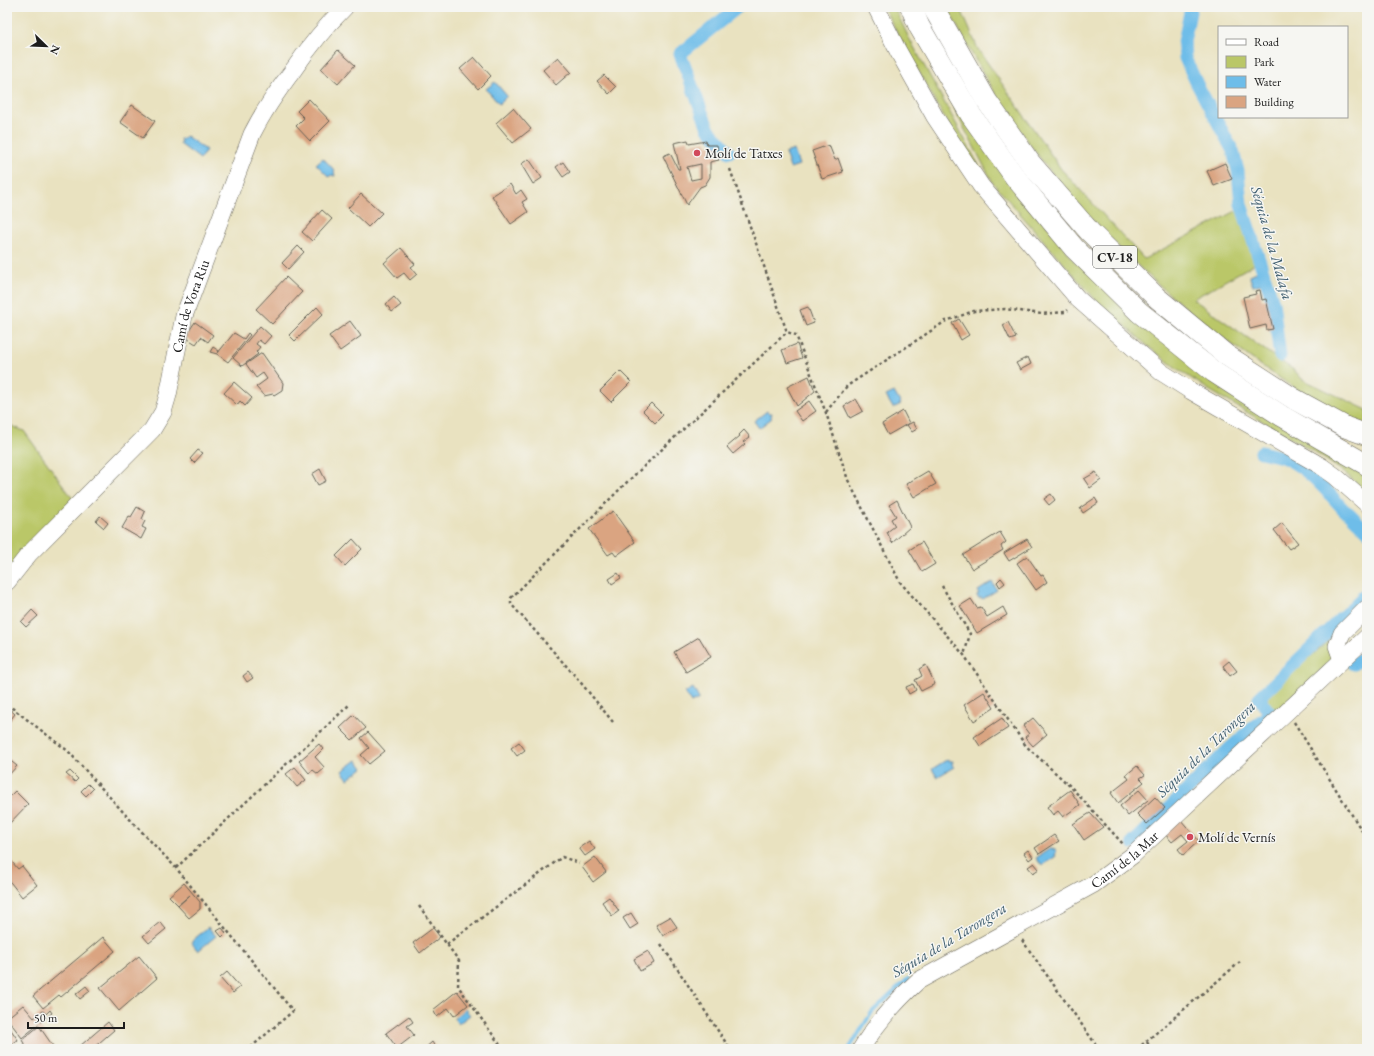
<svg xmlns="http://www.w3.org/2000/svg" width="1374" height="1056" viewBox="0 0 1374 1056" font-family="'EB Garamond',serif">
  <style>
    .green { fill: #bac768; stroke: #6b7242 }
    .water { fill: #6ebde9; stroke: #456c82 }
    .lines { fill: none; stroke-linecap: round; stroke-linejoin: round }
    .stream { stroke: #6ebde9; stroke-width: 4 }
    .canal { stroke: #6ebde9; stroke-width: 13 }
    .building { fill: #daa481; fill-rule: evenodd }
    .minor-casing { stroke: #646155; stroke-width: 18 }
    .major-casing { stroke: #646155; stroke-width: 22 }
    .path { stroke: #646155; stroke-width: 2.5; stroke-dasharray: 3 3; stroke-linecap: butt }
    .minor { stroke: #fff; stroke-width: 17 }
    .major { stroke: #fff; stroke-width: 21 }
    .poi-dot { fill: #d1495b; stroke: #f6f6f2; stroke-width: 1.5 }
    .labels { text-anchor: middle; stroke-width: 3; stroke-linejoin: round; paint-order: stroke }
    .shield { fill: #f6f6f2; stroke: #5d5d5c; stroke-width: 1 }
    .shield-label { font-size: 13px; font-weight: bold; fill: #1c1c1c }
    .poi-label { font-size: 14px; fill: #1c1c1c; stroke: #f6f6f2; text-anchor: start }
    .street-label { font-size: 14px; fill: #1c1c1c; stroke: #f6f6f2 }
    .water-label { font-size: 15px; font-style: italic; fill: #3d5c6e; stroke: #f6f6f2 }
  </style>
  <rect width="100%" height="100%" fill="#f6f6f2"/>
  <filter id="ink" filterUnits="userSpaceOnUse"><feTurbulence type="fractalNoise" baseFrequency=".025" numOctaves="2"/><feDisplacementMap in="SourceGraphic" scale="8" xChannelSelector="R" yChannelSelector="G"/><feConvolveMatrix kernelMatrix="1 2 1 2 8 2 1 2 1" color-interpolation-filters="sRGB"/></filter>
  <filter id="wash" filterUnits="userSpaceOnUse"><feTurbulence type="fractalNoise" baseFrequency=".012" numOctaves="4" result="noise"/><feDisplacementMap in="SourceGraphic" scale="16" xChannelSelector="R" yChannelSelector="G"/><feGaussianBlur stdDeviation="0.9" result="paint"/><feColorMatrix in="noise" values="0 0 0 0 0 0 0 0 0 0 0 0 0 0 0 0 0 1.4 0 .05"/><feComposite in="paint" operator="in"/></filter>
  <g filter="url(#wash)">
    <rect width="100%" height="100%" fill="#e9e2c0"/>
    <g class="green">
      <polygon points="883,7 894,7 909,38 992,189 972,168"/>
      <path d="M947,7H960L978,49L1061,169L1144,259L1240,209L1258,262L1193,299L1279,360L1294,370L1302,379L1367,410V425C1318,406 1272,374 1230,343C1145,279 1068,203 1009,115C986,80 966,44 947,7Z"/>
      <polygon points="945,90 1076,263 1367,476 1367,492 1341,470 1313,451 1209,390 1179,370 1150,348 1095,299 993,183 964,128"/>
      <polygon points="7,424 24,431 76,503 7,579"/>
      <polygon points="1338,632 1335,656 1277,716 1264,698"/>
    </g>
    <g class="water">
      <polygon points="495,82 507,96 499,104 486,89"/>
      <polygon points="186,136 206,150 200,159 180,144 181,142 180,139 184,138"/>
      <polygon points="794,150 799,165 790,168 785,153"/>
      <polygon points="323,158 335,171 334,172 335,176 331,175 329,177 316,164"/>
      <polygon points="1257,272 1261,284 1253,286 1249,275"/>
      <polygon points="894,392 901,404 893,408 886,396"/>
      <polygon points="767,411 768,413 772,413 771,417 772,418 759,428 754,421"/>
      <polygon points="992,582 997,590 983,599 982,598 978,598 977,596 979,593 978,591"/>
      <polygon points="693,688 699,699 691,703 685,693"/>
      <polygon points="948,759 949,761 953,761 952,765 954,767 937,777 932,769"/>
      <polygon points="357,760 363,768 348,779 342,771"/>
      <polygon points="1051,848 1052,850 1054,849 1057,852 1055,854 1056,856 1042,866 1036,858"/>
      <polygon points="208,927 216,936 198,951 191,942"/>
      <polygon points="465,1009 470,1015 458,1024 454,1018"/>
    </g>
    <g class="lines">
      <polyline class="stream" points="849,1049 872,1012 908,979"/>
      <g class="canal">
        <polyline points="1191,7 1184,42 1185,58 1197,84 1233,151 1238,171 1241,204 1273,302 1280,356"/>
        <polyline points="729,152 708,128 680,54 738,7"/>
        <path d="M1261,452C1269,454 1278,455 1285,458C1309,469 1327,491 1344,510L1349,513L1367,531"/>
        <polyline points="1353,664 1367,656"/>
        <polyline points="1133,843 1229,749 1270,713 1259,698 1367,593"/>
      </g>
    </g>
    <g id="blocks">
      <g class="building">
        <polygon points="338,50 355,65 338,84 321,69"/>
        <polygon points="474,57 491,76 478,89 460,69"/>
        <polygon points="558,57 571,72 556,85 543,70"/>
        <polygon points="604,75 616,87 609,94 597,81"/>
        <polygon points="309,99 330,121 310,141 296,126 304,118 297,111"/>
        <polygon points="132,105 155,121 143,138 120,122"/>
        <polygon points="513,108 531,129 513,143 496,123"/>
        <path d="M688,140L689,144L706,141L707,145H717L719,160L710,162V177L705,185L700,187L687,205L663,156L670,153L678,169H680L674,143ZM701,164V178L691,180L687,167Z"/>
        <polygon points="829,145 835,160 838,158 843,172 822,179 812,151"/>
        <polygon points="529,159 542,178 533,184 521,164"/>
        <polygon points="563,162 570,172 563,177 556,167"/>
        <polygon points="1225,163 1232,179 1214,186 1207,171"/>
        <polygon points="510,184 516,194 521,190 527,199 522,202 528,212 511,224 492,196"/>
        <polygon points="361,194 382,213 368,227 348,208"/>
        <polygon points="322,210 332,219 312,241 302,232"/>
        <polygon points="298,246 304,252 288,269 282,263"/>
        <polygon points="401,248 415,264 411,267 417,274 410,280 404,273 397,278 384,263"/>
        <polygon points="286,277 302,292 272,324 256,309"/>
        <polygon points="1260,290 1262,300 1266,299 1273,329 1267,330 1266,325 1250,329 1243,297 1256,294 1255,291"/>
        <polygon points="394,297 401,305 392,312 386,304"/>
        <polygon points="317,307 323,314 295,341 289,335"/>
        <polygon points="808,307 814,323 806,326 800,310"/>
        <polygon points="959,319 969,335 961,340 952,323"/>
        <polygon points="350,321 361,336 340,351 329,336"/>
        <polygon points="195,322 213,335 208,342 201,337 196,344 185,337"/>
        <polygon points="1008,322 1016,338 1010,340 1003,325"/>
        <polygon points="260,326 271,336 264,344 259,340 256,344 260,347 256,352 258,354 242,366 233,358"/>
        <polygon points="234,333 244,339 248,333 250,335 228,362 217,354"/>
        <polygon points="797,344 802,358 787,363 782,350"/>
        <polygon points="213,347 219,351 217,354 210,352"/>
        <polygon points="262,353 283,383 282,390 274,395 273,394 264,396 256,387 267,379 263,373 256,378 246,364"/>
        <polygon points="1028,357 1031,364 1020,370 1016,363"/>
        <polygon points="620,371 631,382 611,402 600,391"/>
        <polygon points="809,376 815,391 797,406 787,387"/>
        <polygon points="234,382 252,398 245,406 240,401 237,405 224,393"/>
        <polygon points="856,399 863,411 850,418 844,406"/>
        <polygon points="809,401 816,411 802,421 795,411"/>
        <polygon points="651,403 663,415 655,423 643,411"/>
        <polygon points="903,411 909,423 888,435 882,424"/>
        <polygon points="913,422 917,429 912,432 907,425"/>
        <polygon points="744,430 750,437 743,442 745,444 733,454 727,447 740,436 739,435"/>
        <polygon points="198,450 203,453 194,463 190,459"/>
        <polygon points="320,469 326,481 318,485 312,474"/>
        <polygon points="928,471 936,484 914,497 906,484"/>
        <polygon points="1096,472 1101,480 1090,488 1084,479"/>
        <polygon points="1051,494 1055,500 1049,505 1044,499"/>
        <polygon points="1095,498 1098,503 1083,513 1080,508"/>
        <polygon points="897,500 910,527 892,543 887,532 895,526 891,519 896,516 889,505"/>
        <polygon points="137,507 145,512 142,519 145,521 142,527 146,529 141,539 122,528 129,516 131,517"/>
        <polygon points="613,511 635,542 616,556 613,552 608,555 589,529"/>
        <polygon points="100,516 108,523 104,528 96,521"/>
        <polygon points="1282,523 1298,543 1289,549 1274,530"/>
        <polygon points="1000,532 1006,542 1001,546 1003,550 972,569 963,555"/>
        <polygon points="353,539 362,549 345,566 336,556"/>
        <polygon points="1027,539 1032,547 1009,561 1004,553"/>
        <polygon points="922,542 935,564 922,572 909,550"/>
        <polygon points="1027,556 1041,576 1043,575 1047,582 1036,590 1017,563"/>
        <polygon points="618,573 621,578 612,584 609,579"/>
        <polygon points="1001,578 1005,583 1000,587 997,582"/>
        <polygon points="971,599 977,608 981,607 987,617 1003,607 1007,615 977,633 960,606"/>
        <polygon points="32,610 38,616 26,627 21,622"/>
        <polygon points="699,637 711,657 686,672 674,652"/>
        <polygon points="1229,661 1237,671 1230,676 1223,666"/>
        <polygon points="926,665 935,684 921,691 915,680 922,676 919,669"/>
        <polygon points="248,672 253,678 247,682 243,676"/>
        <polygon points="913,684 916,690 909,694 906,687"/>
        <polygon points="984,692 994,708 974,721 964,705"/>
        <polygon points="7,707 15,714 7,724"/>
        <polygon points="354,715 366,728 352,740 340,728"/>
        <polygon points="1002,718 1008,728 980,746 974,737"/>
        <polygon points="1033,718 1047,734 1033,746 1025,737 1029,734 1023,726"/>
        <polygon points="368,732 385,751 369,764 361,755 369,748 361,738"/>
        <polygon points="519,742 525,750 517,756 511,748"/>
        <polygon points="319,744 323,749 315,757 325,768 318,774 313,770 309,773 299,761"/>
        <polygon points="7,758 17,766 7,777"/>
        <polygon points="1137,766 1145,775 1140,778 1144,782 1118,803 1111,793 1129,779 1126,775"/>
        <polygon points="295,767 306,780 297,787 286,774"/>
        <polygon points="70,771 78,779 75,782 66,774"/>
        <polygon points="88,784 93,789 86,796 81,791"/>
        <polygon points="1070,790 1080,805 1063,817 1058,811 1053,815 1047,807"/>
        <polygon points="1139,790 1148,800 1128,816 1120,806"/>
        <polygon points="15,791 28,804 7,826 7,799"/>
        <polygon points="1155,797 1165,808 1147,824 1137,814"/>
        <polygon points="1090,813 1103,827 1084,840 1073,824"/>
        <polygon points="1180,819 1199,841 1183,855 1178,849 1188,841 1182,834 1172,842 1164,833"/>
        <polygon points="1054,835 1059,841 1039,854 1035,848"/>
        <polygon points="589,841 595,849 585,856 579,848"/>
        <polygon points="1028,850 1033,857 1029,860 1024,853"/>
        <polygon points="7,856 18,869 22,866 37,885 22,897 7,878"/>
        <polygon points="595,857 606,872 593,882 582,867"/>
        <polygon points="1034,863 1039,869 1033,873 1028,867"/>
        <polygon points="184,883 200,902 200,909 189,918 178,906 190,895 178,905 169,896"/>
        <polygon points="609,897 619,911 612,916 602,902"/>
        <polygon points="631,913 638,924 630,929 623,918"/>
        <polygon points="670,917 677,927 663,936 656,925"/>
        <polygon points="160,922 166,929 149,943 143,936"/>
        <polygon points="222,928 226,933 222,937 217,931"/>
        <polygon points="433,928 440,937 420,953 413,943"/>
        <polygon points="103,937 115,951 61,997 59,995 43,1008 33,996"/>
        <polygon points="648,951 654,963 640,971 634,959"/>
        <polygon points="139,956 157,978 119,1011 100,988"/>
        <polygon points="227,972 240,987 233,993 220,978"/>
        <polygon points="86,986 90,991 80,999 76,994"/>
        <polygon points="457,991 468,1005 454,1016 448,1008 437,1017 433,1010"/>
        <polygon points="23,1005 34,1018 43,1011 46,1014 50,1010 52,1013 22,1038 7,1018"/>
        <polygon points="409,1016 413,1022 407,1026 414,1035 397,1048 386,1033"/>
        <polygon points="108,1022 114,1030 92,1049 82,1049 80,1046"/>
        <polygon points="7,1024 18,1040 7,1047"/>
        <polygon points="39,1026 55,1049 27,1049 22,1040"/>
        <polygon points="432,1042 436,1048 434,1049 424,1049"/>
      </g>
    </g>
  </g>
  <g filter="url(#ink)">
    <use href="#blocks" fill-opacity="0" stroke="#646155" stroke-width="1"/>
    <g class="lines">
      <defs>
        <g id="minor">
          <polyline points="876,7 898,51 935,117 981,186 1078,299 1161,372 1191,391 1321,466 1335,476 1367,504"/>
          <path id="s1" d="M7,582L29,554L152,430L163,412L168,395L184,316L252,134C264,110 278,90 294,69C309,47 326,26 345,7"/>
          <polyline points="1342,660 1337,646 1342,633 1367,608"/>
          <path id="s2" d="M861,1049C877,1022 895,1002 918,981L1094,884L1133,855L1367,637"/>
        </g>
        <g id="major">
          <polyline points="911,7 919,26 971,115 1015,177 1074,248 1139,312 1214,372 1282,416 1367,465"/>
          <polyline points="933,7 986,100 1031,164 1090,232 1156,297 1226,355 1294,399 1345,427 1367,435"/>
        </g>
      </defs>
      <use href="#minor" class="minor-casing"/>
      <use href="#major" class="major-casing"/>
      <g class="path">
        <polyline points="730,169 787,332 796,335 826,413 848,480 900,582 964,655 1026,746 1071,787 1123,844"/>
        <polyline points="826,412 847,386 946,321 974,311 1005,309 1042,314 1066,312 1068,310"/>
        <polyline points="942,586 970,634 964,655"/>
        <polyline points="7,704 68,751 125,814 176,868 293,1011 249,1049"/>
        <polyline points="613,722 577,678 511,604 511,598 625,484 787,332"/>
        <polyline points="1294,722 1367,839"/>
        <polyline points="176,868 349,705"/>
        <polyline points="419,906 459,961 458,986 503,1049"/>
        <polyline points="1022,940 1099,1049"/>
        <polyline points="447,944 562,857 579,863"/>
        <polyline points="661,944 730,1049"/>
        <polyline points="1147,1042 1151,1049"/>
        <polyline points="1137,1049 1240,962"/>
      </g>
      <use href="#minor" class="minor"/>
      <use href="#major" class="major"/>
    </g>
  </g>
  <g class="poi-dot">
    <circle cx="697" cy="153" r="4"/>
    <circle cx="1190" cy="837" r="4"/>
  </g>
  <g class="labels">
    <rect class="shield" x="1093" y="246" width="44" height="22" rx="3"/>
    <g class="shield-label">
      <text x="1115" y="262">CV-18</text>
    </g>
    <g class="poi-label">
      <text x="705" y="158">Molí de Tatxes</text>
      <text x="1198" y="842">Molí de Vernís</text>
    </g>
    <g class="street-label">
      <text dy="5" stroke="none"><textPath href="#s1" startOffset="341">Camí de Vora Riu</textPath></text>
      <text dy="5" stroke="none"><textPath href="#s2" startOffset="329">Camí de la Mar</textPath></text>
    </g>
    <g class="water-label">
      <text transform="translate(1272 243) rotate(74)" y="5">Séquia de la Malafa</text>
      <text transform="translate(1206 749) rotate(-44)" y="5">Séquia de la Tarongera</text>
      <text transform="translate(949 940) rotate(-31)" y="5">Séquia de la Tarongera</text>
    </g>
  </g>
  <rect width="1374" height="1056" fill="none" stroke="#f6f6f2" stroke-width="24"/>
  <rect x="1218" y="26" width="130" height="92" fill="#f6f6f2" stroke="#9f9f9c"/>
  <rect x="1226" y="39" width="20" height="6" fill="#ffffff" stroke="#9f9f9c"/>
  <text x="1254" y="46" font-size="12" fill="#1c1c1c">Road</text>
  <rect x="1226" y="56" width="20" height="12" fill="#bac768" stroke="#9f9f9c"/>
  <text x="1254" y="66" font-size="12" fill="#1c1c1c">Park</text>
  <rect x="1226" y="76" width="20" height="12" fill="#6ebde9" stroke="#9f9f9c"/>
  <text x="1254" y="86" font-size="12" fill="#1c1c1c">Water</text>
  <rect x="1226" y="96" width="20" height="12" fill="#daa481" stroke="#9f9f9c"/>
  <text x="1254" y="106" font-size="12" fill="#1c1c1c">Building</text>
  <g transform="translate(46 46) rotate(113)" stroke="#f6f6f2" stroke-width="3" paint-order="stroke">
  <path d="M0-3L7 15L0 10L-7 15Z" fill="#1c1c1c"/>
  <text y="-6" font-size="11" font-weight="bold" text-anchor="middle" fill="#1c1c1c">N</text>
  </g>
  <path d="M28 1022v6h96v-6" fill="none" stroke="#1c1c1c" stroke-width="2"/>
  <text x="34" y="1022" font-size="12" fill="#1c1c1c" stroke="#f6f6f2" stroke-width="3" paint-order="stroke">50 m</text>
</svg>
